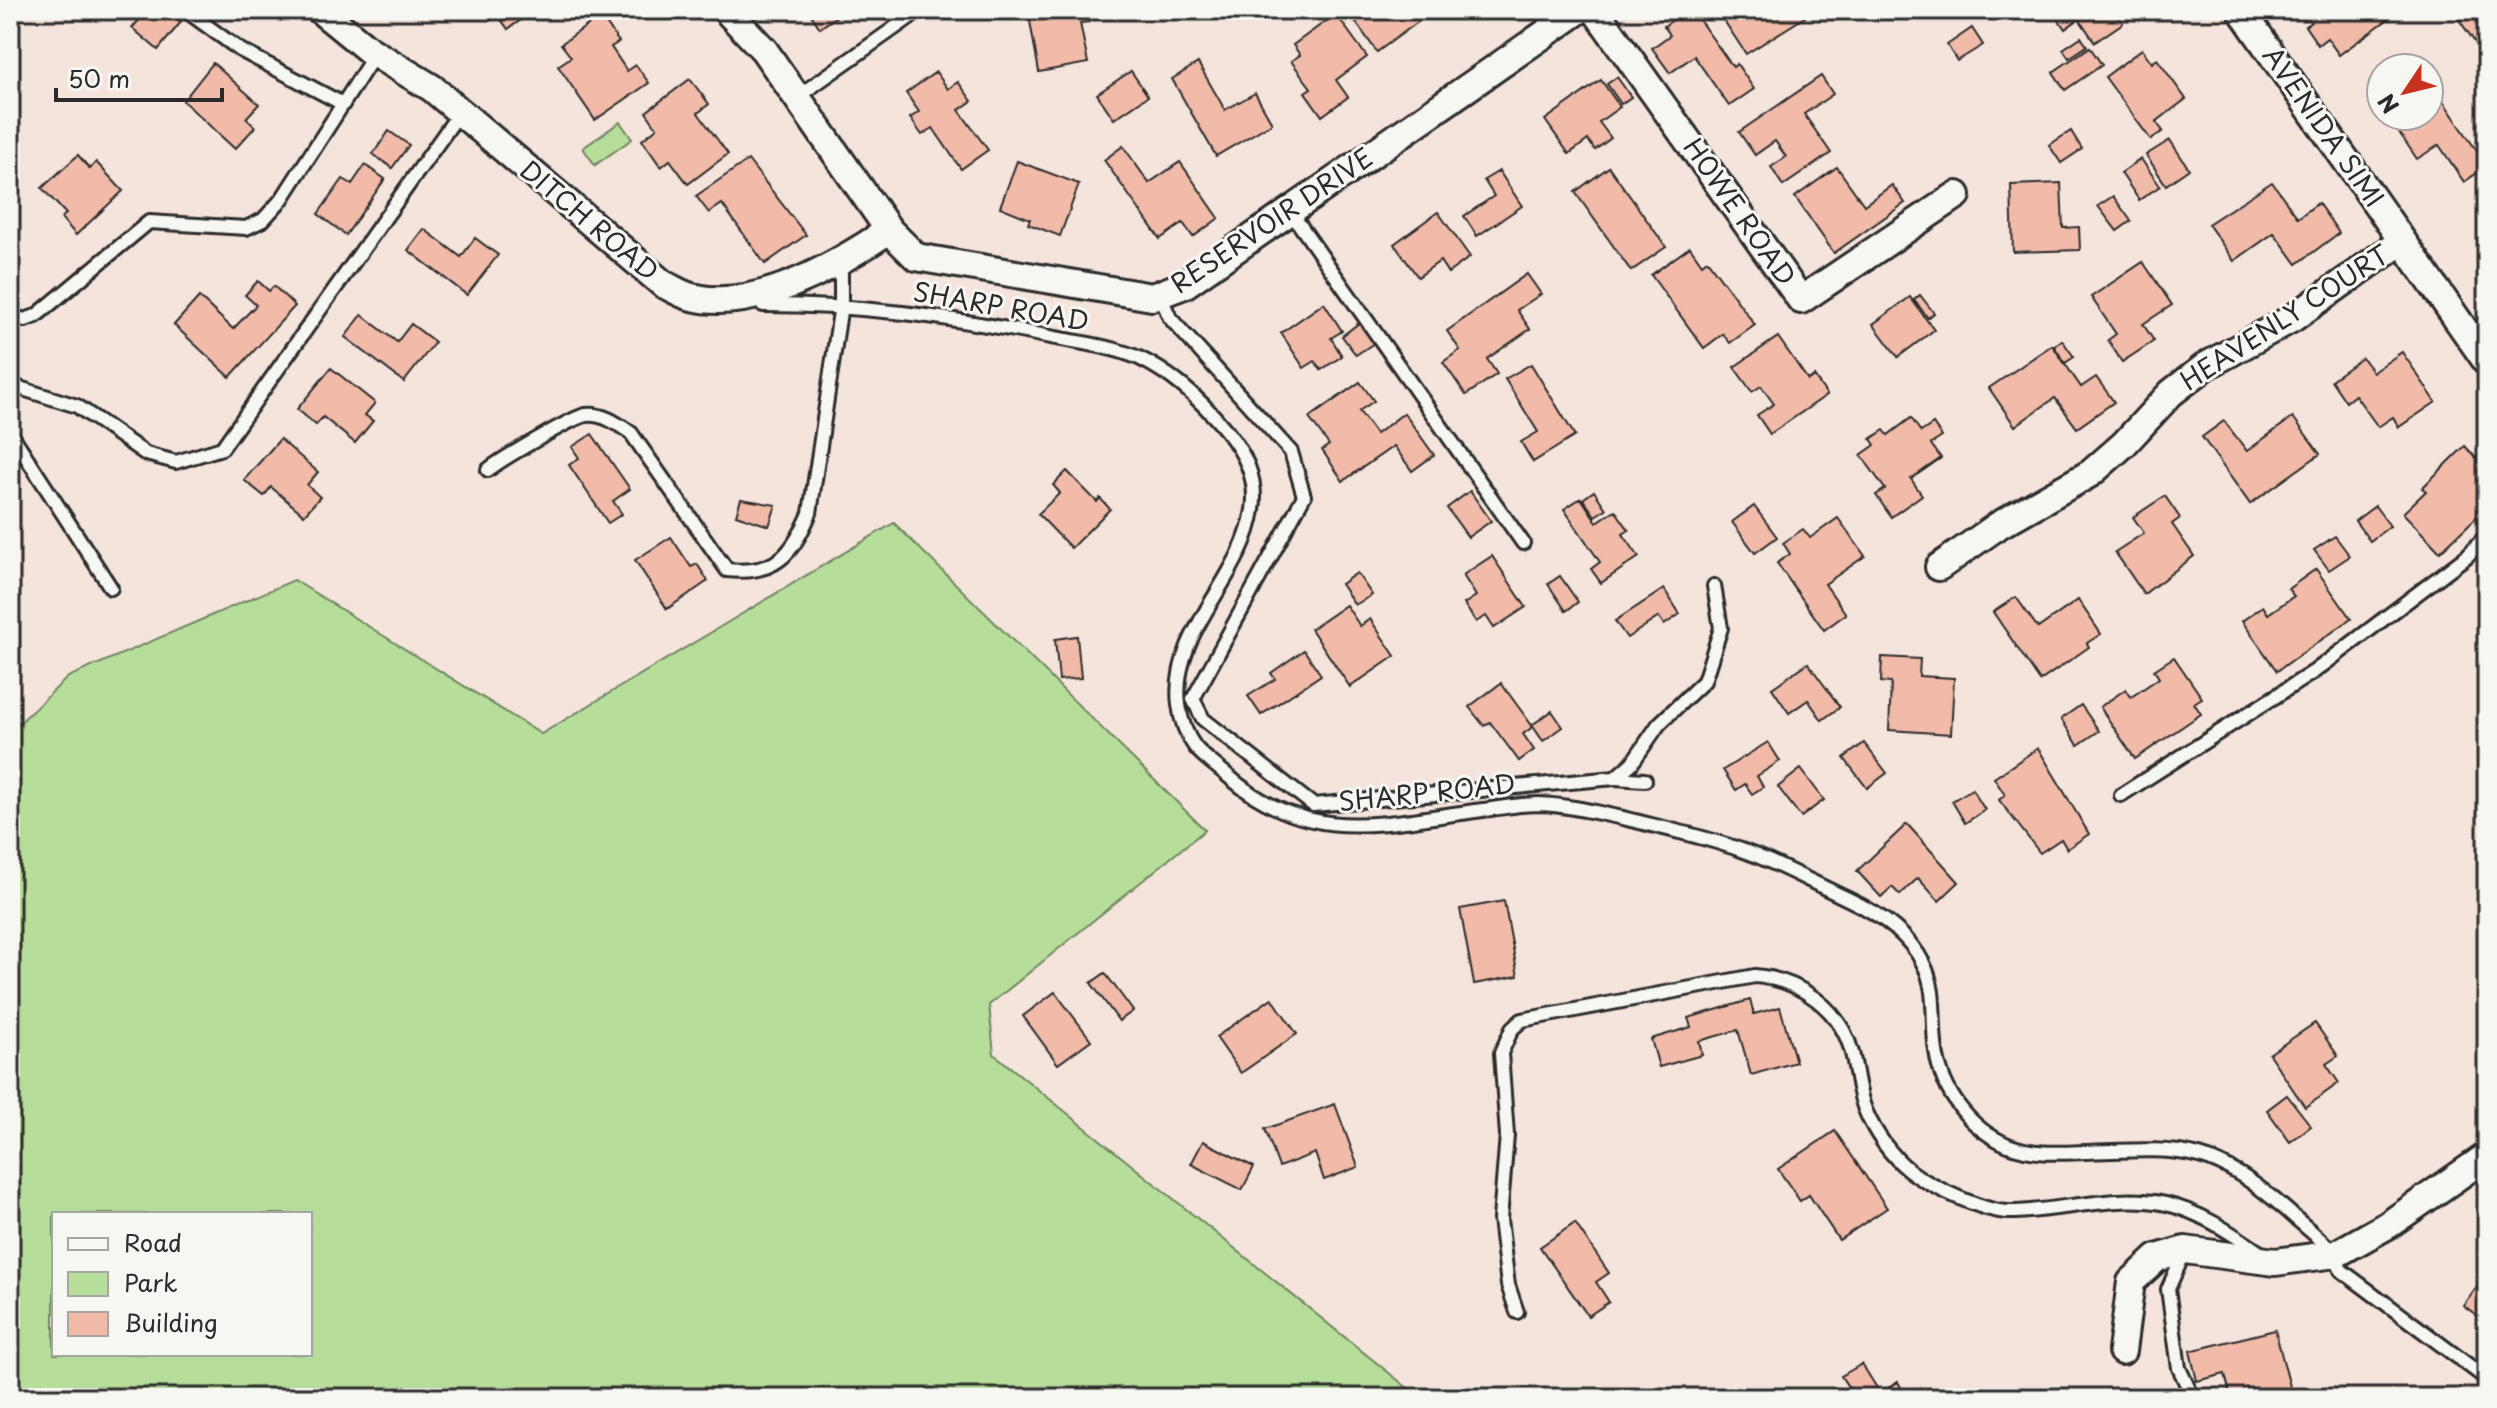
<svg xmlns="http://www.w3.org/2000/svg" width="2497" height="1408" viewBox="0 0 2497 1408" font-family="'Playpen Sans',sans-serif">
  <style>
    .green { fill: #b6de9a; stroke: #708462; stroke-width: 2; fill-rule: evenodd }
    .building { fill: #f2baa9; stroke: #2b2b2b; stroke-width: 2 }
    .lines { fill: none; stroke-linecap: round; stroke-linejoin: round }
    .service-casing { stroke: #2b2b2b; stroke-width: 18 }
    .minor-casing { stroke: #2b2b2b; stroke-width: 32 }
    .service { stroke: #f6f6f2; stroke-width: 12 }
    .minor { stroke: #f6f6f2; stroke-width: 26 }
    .labels { text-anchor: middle; stroke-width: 6; stroke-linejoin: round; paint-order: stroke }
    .street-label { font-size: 26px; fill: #2b2b2b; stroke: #f6f6f2 }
  </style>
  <rect width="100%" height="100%" fill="#f5e4dc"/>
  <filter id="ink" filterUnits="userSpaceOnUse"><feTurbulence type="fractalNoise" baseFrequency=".0125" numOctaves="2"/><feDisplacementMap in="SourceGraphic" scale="16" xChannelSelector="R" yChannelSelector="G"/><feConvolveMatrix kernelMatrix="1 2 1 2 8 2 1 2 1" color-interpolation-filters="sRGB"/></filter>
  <g filter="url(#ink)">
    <g class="green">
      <polygon points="620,122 632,139 595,165 583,148"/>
      <path d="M894,523L1205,830L989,1005L994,1054L1420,1398H10V732L68,677L294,580L541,734ZM54,1214H310V1354H54Z"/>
    </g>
    <g class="building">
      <polygon points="148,10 167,10 181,22 158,50 132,28"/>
      <polygon points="494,10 535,10 508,29"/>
      <polygon points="808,10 843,10 844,11 820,28"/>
      <polygon points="1028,10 1087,10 1089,22 1080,23 1088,63 1039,72"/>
      <polygon points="1347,10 1432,10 1433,11 1377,52"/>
      <polygon points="1688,10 1692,10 1733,67 1737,64 1754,89 1729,106 1694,56 1670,73 1652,48 1670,35 1664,26"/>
      <polygon points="1717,10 1800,10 1805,17 1746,54"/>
      <polygon points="2052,10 2114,10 2123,23 2095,42 2079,19 2065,29"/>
      <polygon points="2303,10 2387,10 2391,17 2339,55 2327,38 2318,45 2305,26 2311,22"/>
      <polygon points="2461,10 2487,10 2487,38 2477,45 2455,14"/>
      <polygon points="1336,14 1367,57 1336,80 1348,97 1322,116 1305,92 1311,88 1291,61 1300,55 1293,45"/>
      <polygon points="601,16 619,42 611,47 627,71 636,65 649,83 595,120 558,66 571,57 561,44"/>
      <polygon points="1972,28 1983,45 1957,61 1947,45"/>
      <polygon points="2081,37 2087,46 2069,58 2063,49"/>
      <polygon points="2090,47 2102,65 2065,90 2053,72"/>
      <polygon points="2142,49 2152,63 2157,59 2186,99 2156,122 2163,131 2151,140 2105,77"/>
      <polygon points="213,63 259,104 246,118 255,127 235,149 183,101"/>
      <polygon points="1198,63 1225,110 1255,93 1272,123 1216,156 1172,79"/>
      <polygon points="1131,71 1148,96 1114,119 1097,94"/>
      <polygon points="936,72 948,89 958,82 972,101 959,110 988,150 961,169 933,128 922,135 910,118 919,112 906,93"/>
      <polygon points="1821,76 1833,94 1804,114 1831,153 1783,186 1771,167 1786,157 1775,141 1755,155 1739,132"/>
      <polygon points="1617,77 1631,97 1621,104 1607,84"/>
      <polygon points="690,79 709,104 698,113 728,154 688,184 670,160 661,167 642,140 657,128 646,112"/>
      <polygon points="1601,80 1620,107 1599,122 1611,138 1595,150 1588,140 1569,154 1545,120"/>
      <polygon points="2429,80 2487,166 2464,182 2439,145 2417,159 2388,116 2429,116"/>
      <polygon points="389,131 409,145 392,168 373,154"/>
      <polygon points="2071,131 2082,149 2061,163 2049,145"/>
      <polygon points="2170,140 2189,169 2166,185 2146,155"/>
      <polygon points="1123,146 1149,183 1180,162 1219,218 1193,237 1183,223 1160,239 1104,160"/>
      <polygon points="78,155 90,169 96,162 123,191 76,235 61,218 66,214 42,188"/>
      <polygon points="2141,159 2160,186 2139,200 2121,173"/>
      <polygon points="748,160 806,235 765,264 722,204 709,213 696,196"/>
      <polygon points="1017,161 1079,184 1060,236 1028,224 1030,219 1000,207"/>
      <polygon points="365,165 385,179 346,235 318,214 343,179 352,184"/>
      <polygon points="1609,167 1666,247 1631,271 1575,192"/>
      <polygon points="1837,167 1864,205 1892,185 1905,203 1834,253 1795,197"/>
      <polygon points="1499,171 1522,206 1477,236 1464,216 1494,196 1484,180"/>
      <polygon points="2272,182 2298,218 2318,203 2339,233 2297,264 2274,233 2234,261 2208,224"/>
      <polygon points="2061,183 2063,228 2079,227 2080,250 2013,252 2011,185"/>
      <polygon points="2113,196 2131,221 2117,231 2098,206"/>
      <polygon points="1438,212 1470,257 1448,273 1440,261 1418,277 1394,244"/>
      <polygon points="424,229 461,257 475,238 498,255 467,295 408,250"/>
      <polygon points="1690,247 1702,264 1707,260 1755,325 1730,343 1723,334 1704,348 1651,275"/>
      <polygon points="2143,262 2172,305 2143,324 2154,341 2122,362 2108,340 2116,334 2091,297"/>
      <polygon points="1527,274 1541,294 1517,310 1530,329 1487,359 1497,374 1466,395 1443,362 1460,350 1447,331"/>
      <polygon points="258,281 269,291 274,286 295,306 230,377 174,325 199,297 233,329 256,305 245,295"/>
      <polygon points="1920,295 1934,313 1928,318 1914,300"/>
      <polygon points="1910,297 1934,330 1898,357 1873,324"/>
      <polygon points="1324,303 1342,331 1331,338 1342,356 1321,370 1315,361 1304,368 1281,333"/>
      <polygon points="362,315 397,342 411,324 435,342 404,382 345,337"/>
      <polygon points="1359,323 1374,343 1356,355 1342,336"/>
      <polygon points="1778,337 1808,380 1814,376 1827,395 1770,434 1757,415 1774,404 1761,386 1752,392 1734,367"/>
      <polygon points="2062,340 2074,357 2065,363 2054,346"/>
      <polygon points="2052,345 2081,387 2096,377 2114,402 2077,428 2055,398 2015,426 1989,388"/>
      <polygon points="2402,352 2436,402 2399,427 2393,417 2378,427 2355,395 2346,402 2331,380 2362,358 2373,372"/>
      <polygon points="1531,364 1575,436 1533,462 1521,442 1538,432 1505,379"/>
      <polygon points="331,368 375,403 365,415 373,421 355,443 323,417 316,425 297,409"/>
      <polygon points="1360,382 1374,401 1359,411 1376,434 1404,413 1434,455 1412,471 1394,446 1343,481 1322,450 1329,445 1309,418"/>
      <polygon points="2293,417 2320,454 2250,504 2202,437 2224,421 2247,451"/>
      <polygon points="1911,418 1921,432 1933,424 1942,437 1931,444 1941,458 1911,479 1922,495 1891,517 1876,495 1885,489 1861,455 1875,445 1871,439 1884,430 1888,435"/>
      <polygon points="592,434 630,489 613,501 622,514 608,523 569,465 579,458 572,447"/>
      <polygon points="280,439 318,472 307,485 320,497 304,515 271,487 264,496 244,480"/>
      <polygon points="2465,446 2487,470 2487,507 2440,552 2403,513 2426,491 2422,488"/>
      <polygon points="1067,471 1097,502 1100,498 1110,509 1071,548 1038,514 1060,493 1053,485"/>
      <polygon points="1470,491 1491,521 1468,537 1447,508"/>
      <polygon points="1594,491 1606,509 1595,516 1583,499"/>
      <polygon points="2165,496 2180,518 2172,524 2194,556 2144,594 2115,552 2144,533 2133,517"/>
      <polygon points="1581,498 1597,522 1615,510 1629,530 1623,534 1639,557 1601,583 1591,569 1600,562 1564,509"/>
      <polygon points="741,499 776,505 769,526 736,515"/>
      <polygon points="1754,506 1777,537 1755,553 1732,522"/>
      <polygon points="2375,506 2390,526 2370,541 2355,521"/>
      <polygon points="1838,518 1865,556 1825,584 1846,614 1824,630 1777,563 1790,554 1783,543 1803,529 1810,538"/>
      <polygon points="2335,536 2350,556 2329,570 2314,550"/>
      <polygon points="671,537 691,567 697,564 708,581 667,609 635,560"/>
      <polygon points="1492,556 1526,607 1494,628 1486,616 1476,622 1464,604 1476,596 1463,575"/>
      <polygon points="2316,569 2351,619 2277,671 2242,621 2263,606 2268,614 2294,596 2288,589"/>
      <polygon points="1357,573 1372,595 1355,605 1341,584"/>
      <polygon points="1560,576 1578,602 1566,611 1548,584"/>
      <polygon points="1664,589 1680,614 1664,625 1659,617 1627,638 1615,621"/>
      <polygon points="2016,597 2038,628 2078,600 2101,634 2087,643 2089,647 2040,681 1993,612"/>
      <polygon points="1346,605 1360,626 1370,619 1395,656 1350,687 1311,629"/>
      <polygon points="1077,636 1081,678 1059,680 1055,639"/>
      <polygon points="1304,650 1321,675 1261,715 1248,696 1275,679 1271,673"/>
      <polygon points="1882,657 1920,659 1919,676 1954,678 1951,734 1889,730 1891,683 1881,682"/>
      <polygon points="2174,657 2202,698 2194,703 2201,714 2135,759 2100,707 2126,689 2131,697 2159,678 2154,670"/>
      <polygon points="1808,663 1840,707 1822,720 1808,700 1789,713 1772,688"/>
      <polygon points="1501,683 1533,727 1523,734 1534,750 1519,761 1490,722 1484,726 1469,707"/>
      <polygon points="2081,705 2099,731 2078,745 2061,719"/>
      <polygon points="1552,711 1563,727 1543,741 1532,725"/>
      <polygon points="1768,742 1780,761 1757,776 1763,787 1752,794 1745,784 1736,790 1723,770"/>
      <polygon points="1864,743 1887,773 1867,788 1844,758"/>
      <polygon points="2038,748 2089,834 2067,849 2061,839 2040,853 1999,800 2005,795 1994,778"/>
      <polygon points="1801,769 1824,800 1801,817 1778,787"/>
      <polygon points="1972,789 1985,810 1965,823 1952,801"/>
      <polygon points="1907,824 1959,882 1939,901 1918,878 1900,895 1892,887 1881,897 1857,871"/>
      <polygon points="1504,901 1518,976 1474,984 1460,909"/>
      <polygon points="1105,973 1133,1011 1119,1021 1091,983"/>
      <polygon points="1055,992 1091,1040 1058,1064 1023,1016"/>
      <polygon points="1272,998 1297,1034 1241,1073 1216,1037"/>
      <polygon points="1750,1000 1754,1014 1780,1007 1796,1062 1751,1075 1738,1030 1699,1041 1702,1055 1659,1067 1651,1039 1691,1027 1688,1018"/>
      <polygon points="2315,1023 2338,1056 2326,1064 2339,1083 2305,1107 2269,1054"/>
      <polygon points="2287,1095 2311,1126 2290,1142 2267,1110"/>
      <polygon points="1335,1104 1358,1167 1324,1180 1315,1153 1279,1167 1265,1129"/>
      <polygon points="1835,1131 1887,1208 1839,1240 1809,1195 1800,1201 1778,1169"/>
      <polygon points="1203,1141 1254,1167 1242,1190 1191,1164"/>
      <polygon points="1575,1223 1609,1273 1596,1282 1609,1302 1588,1316 1540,1247"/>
      <polygon points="2487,1273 2487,1323 2463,1305"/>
      <polygon points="2275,1330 2293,1398 2231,1398 2225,1374 2197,1381 2190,1351"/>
      <polygon points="1862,1364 1880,1393 1898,1382 1907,1398 1837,1398 1850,1390 1841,1376"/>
    </g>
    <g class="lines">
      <defs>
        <g id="service">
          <polyline points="185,10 240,50 343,104"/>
          <polyline points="797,97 920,10"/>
          <polyline points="1290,211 1523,543"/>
          <polyline points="1160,295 1170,318 1291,452 1304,496 1193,699 1203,719 1313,805 1615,778 1632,763 1659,724 1704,681 1721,628 1714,586"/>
          <path d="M757,300L763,305C863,305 942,316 1041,335C1073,342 1109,345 1139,358C1173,374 1201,400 1225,429C1244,452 1258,478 1253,510C1242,581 1170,631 1179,705C1181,720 1186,735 1195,747C1204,758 1218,767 1228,776C1311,848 1385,822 1483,810C1501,808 1521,804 1539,804C1568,805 1599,813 1627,819C1671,830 1715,839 1757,856C1788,869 1818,885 1848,899C1878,913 1908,933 1923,963C1938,991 1931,1021 1936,1051C1942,1092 1970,1129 2008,1145C2033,1155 2059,1153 2085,1152C2186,1148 2211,1144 2290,1213C2309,1231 2333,1245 2341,1270L2487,1379"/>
          <polyline points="10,316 25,320 36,316 149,222 246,228 263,220 282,199 375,54"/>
          <polyline points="10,385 77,406 146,454 176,462 222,448 460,112"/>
          <polyline points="10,432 111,588"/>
          <path d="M488,470C500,460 573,417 586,415C603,413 618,424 631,433L727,570C776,575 792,555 810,513L841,305V262"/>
          <polyline points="1615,778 1645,780"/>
          <polyline points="2121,795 2315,671 2467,556 2487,535"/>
          <polyline points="2184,1253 2168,1289 2179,1368 2193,1398"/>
          <path d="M1517,1312L1508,1285L1500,1219L1507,1135L1501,1053L1512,1029L1522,1020L1755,976C1799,979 1841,1009 1852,1053C1857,1072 1858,1094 1866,1112C1875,1133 1891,1156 1909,1170C1929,1186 1984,1212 2009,1212C2061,1212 2114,1193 2166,1204C2202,1212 2232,1234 2262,1254"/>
        </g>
        <g id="minor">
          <path d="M320,10L369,50L432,88L663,284C672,288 682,295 692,297C756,313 839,264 889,230"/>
          <polyline points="726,10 764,50 889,230 916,257 1152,297 1184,285 1579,10"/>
          <polyline points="1595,10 1801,300 1957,195"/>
          <polyline points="2241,10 2487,362"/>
          <polyline points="1939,567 1999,525 2091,473 2124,444 2171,393 2206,366 2293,318 2402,241"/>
          <polyline points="2122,1351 2131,1282 2157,1258 2185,1250 2275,1262 2336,1254 2388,1225 2487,1156"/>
        </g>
      </defs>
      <use href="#service" class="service-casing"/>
      <use href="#minor" class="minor-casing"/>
      <use href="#service" class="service"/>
      <use href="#minor" class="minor"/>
    </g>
  </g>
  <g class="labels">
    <g class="street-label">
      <text transform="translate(2323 127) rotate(55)" y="9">AVENIDA SIMI</text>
      <text transform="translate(1739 212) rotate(55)" y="9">HOWE ROAD</text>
      <text transform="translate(589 221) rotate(40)" y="9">DITCH ROAD</text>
      <text transform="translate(1272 221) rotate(-34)" y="9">RESERVOIR DRIVE</text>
      <text transform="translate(1001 307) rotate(10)" y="9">SHARP ROAD</text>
      <text transform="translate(2285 318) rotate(-33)" y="9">HEAVENLY COURT</text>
      <text transform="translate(1427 793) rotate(-6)" y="9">SHARP ROAD</text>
    </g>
  </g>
  <rect width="2497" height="1408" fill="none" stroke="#f6f6f2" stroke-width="40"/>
  <rect x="20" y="20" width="2457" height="1368" fill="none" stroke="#2b2b2b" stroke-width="3" filter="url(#ink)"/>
  <rect x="52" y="1212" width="260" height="144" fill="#f6f6f2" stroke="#a5a5a2" stroke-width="2"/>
  <rect x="68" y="1238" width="40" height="12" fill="#f6f6f2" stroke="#a5a5a2" stroke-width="2"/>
  <text x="124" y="1252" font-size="24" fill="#2b2b2b">Road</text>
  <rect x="68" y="1272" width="40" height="24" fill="#b6de9a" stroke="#a5a5a2" stroke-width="2"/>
  <text x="124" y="1292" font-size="24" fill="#2b2b2b">Park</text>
  <rect x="68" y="1312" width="40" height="24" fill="#f2baa9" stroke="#a5a5a2" stroke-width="2"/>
  <text x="124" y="1332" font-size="24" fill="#2b2b2b">Building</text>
  <g transform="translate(2405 92) rotate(235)"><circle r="38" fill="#f6f6f2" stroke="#a5a5a2" stroke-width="2"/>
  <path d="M0-6L14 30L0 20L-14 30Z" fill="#c8321e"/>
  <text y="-12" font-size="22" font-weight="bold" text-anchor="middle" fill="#2b2b2b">N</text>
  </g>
  <path d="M56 88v12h166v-12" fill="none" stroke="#2b2b2b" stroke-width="4"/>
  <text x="68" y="88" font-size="24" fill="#2b2b2b" stroke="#f6f6f2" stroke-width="6" paint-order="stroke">50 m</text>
</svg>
